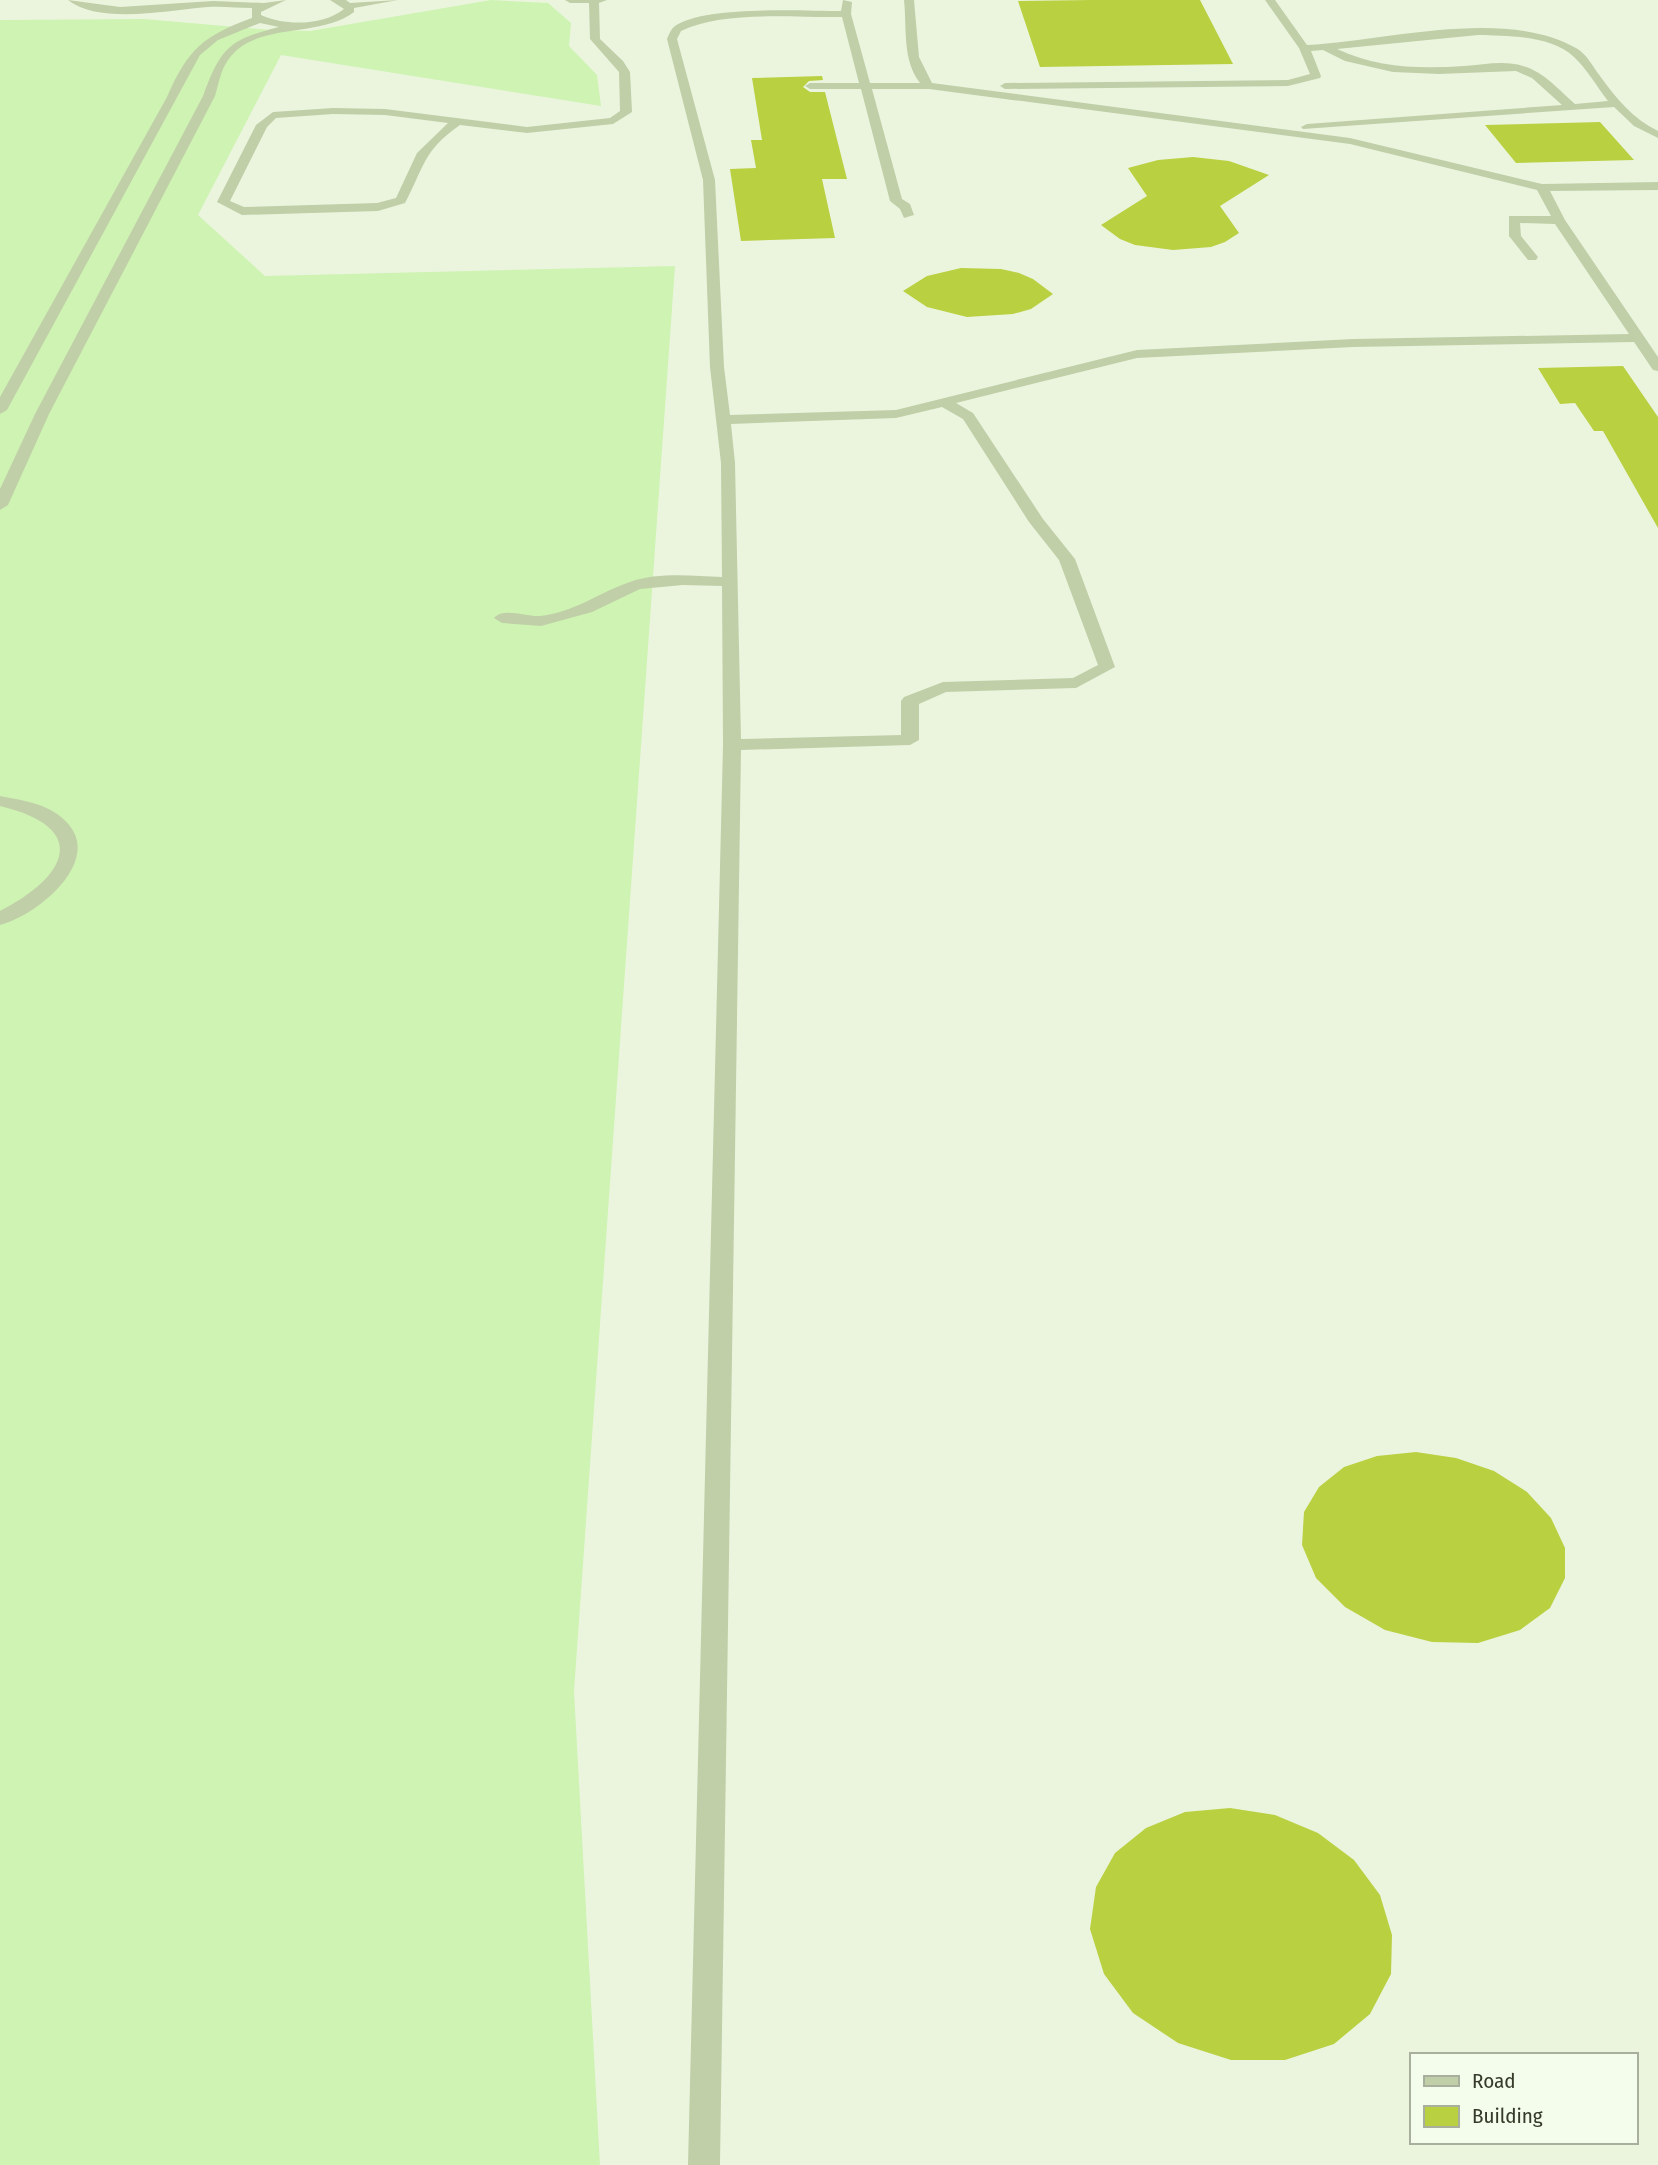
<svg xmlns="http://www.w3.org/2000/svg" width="1658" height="2165" viewBox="0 0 1658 2165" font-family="'Fira Sans Condensed',sans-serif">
<rect width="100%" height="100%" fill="#ebf5de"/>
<!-- sand -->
<polygon fill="#cef3b3" points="491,0 548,3 571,23 569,46 597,75 601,106 281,55 198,215 265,276 675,266 574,1691 600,2165 0,2165 0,20 144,19 270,30 310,31"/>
<!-- building -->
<g fill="#b9d041">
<polygon points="1090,0 1200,0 1233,64 1040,67 1018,1"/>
<polygon points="822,76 823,80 809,81 803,87 810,92 825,92 847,179 822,179 835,238 741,241 730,169 756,168 751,140 762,140 752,78"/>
<polygon points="1600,122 1634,160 1516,163 1485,125"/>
<polygon points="1193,157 1229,161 1269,175 1220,206 1239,233 1225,242 1211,247 1173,250 1135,245 1120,239 1101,225 1147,196 1128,168 1158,160"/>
<polygon points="961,268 1001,269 1019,273 1033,279 1053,294 1031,309 1013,314 967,317 927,307 903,291 927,276"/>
<polygon points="1623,366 1658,417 1658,528 1603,431 1594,431 1575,403 1560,404 1538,368"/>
<polygon points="1416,1452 1456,1458 1494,1471 1527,1492 1551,1518 1565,1548 1565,1578 1550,1608 1520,1630 1478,1643 1432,1642 1385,1630 1345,1607 1316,1578 1302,1545 1304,1512 1319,1487 1344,1467 1377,1456"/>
<polygon points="1230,1808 1275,1815 1318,1833 1354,1860 1380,1895 1392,1935 1391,1974 1370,2014 1334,2044 1285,2060 1231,2060 1178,2043 1133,2013 1104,1974 1090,1929 1096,1887 1115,1853 1146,1828 1185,1812"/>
</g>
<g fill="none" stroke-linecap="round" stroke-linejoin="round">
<!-- minor -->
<g fill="#c0cfa8" fill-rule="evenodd">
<path d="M68,0l52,7 93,-6 51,2 22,-3 -25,12v3c24,11 62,11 83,-6l-14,-9h16l4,3 48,-3 -44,8v4c-36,28 -104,7 -129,53 -5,9 -7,21 -10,31l-166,318 -41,91 -8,5v-21l35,-75 168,-318c18,-48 25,-56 76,-69l-19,-4 -42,17 -18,15 -193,355 -7,4v-17l167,-300c21,-48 36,-61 85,-79v-10c-15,0 -29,-2 -44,-1 -38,3 -109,18 -140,-7z"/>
<path d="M565,0h42l-8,3 1,36 23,22 7,11 2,40 -19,12 -86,9 -67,-8c-37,26 -35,40 -55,78l-27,8 -136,4 -25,-13 39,-77 17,-13 60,-4 52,1 142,18 83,-9 10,-7 -1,-39 -29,-33 -1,-36h-19zM333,114l52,1 63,8 -31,30 -21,45 -19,5 -133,4 -14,-6 37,-74 9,-9z"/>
<path d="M843,0l9,2 -1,12 19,69h50c-18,-23 -13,-55 -16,-83h10l5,57 13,26 418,55 192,46 116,-2v8l-108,1 15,29 93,137v14l-5,-1 -19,-28 -281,5 -216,11 -181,45 17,10 70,106 32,40 40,108 -39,21 -130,4 -27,12v36l-9,5 -169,5 -21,1415h-32l35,-1420 -1,-159 -39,-1 -43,4 -48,23 -51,14 -39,-3 -8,-5c10,-11 32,-1 46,-2 33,-3 60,-24 90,-34 28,-10 63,-6 92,-5l-1,-114 -11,-96 -7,-187 -36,-141c2,-5 4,-10 8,-13 30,-21 128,-15 166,-15zM842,17l17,66h-49l-5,3 5,3h51l29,112 10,8 4,9 10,-3 -4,-11 -8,-5 -30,-110h57l421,55 187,46 14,26h-42v20l19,24h8l2,-3 -17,-21 -1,-13 35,1 74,110 -276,5 -216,11 -241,60 -166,5 -6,-48 -9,-187 -38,-141 4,-8c43,-21 113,-13 161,-14zM942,407l21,12 66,103 30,38 39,105 -25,13 -130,4 -39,15 -3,4v34l-160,4 -6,-276 -4,-39 165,-6z"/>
<path d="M1265,0h10l32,45c80,-4 196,-38 269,3 11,6 17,19 24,28 16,22 33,43 58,55v7l-24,-12 -20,-19 -311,22 -2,-2 6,-3 255,-19 -30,-27 -16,-7 -77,3 -46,-2 -48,-11 -22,-11 -12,1 10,25 -1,2 -32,8 -283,3 -5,-3 5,-3 283,-3 22,-6 -11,-26zM1478,35c29,1 73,0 96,22 13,12 23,30 34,44l-33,3c-16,-14 -31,-32 -52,-38 -19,-6 -40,-1 -59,0 -44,3 -87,2 -127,-17z"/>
<path d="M0,796c20,4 45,7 61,21 49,39 -22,98 -61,108v-14c67,-34 92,-83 0,-105z"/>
</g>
</g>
<!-- legend -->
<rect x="1410" y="2053" width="228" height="91" fill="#f4fceb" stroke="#a8af9d" stroke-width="2"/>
<rect x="1424" y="2076" width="35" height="10" fill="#c0cfa8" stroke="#a8af9d" stroke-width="2"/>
<text x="1472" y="2088" font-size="21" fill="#373b29">Road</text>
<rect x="1424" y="2106" width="35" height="21" fill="#b9d041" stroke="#a8af9d" stroke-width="2"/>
<text x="1472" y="2123" font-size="21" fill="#373b29">Building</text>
</svg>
